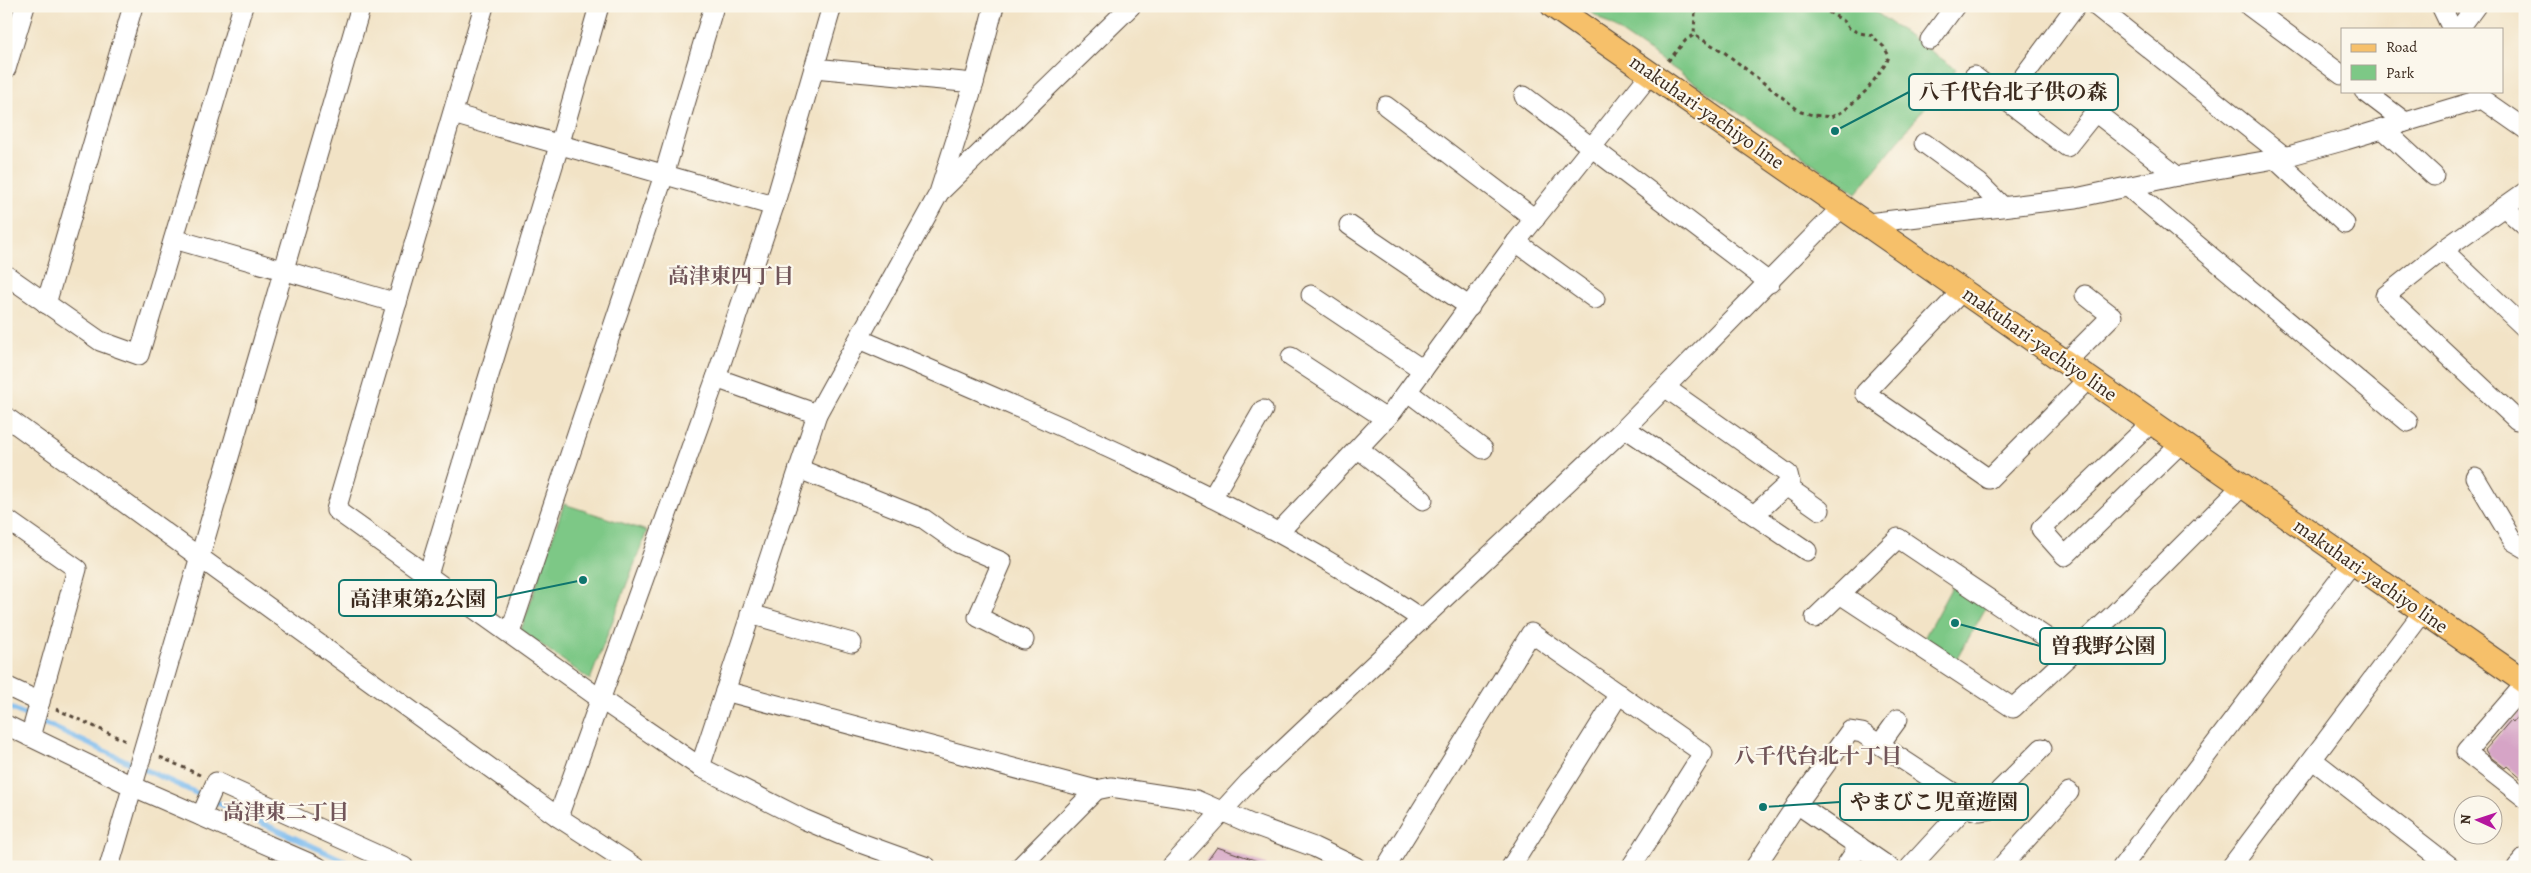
<svg xmlns="http://www.w3.org/2000/svg" width="2531" height="873" viewBox="0 0 2531 873" font-family="Alegreya,'Noto Serif JP',serif">
<rect width="100%" height="100%" fill="#fbf7ec"/>
<filter id="ink" filterUnits="userSpaceOnUse"><feTurbulence type="fractalNoise" baseFrequency=".02" numOctaves="2"/><feDisplacementMap in="SourceGraphic" scale="10" xChannelSelector="R" yChannelSelector="G"/><feConvolveMatrix kernelMatrix="1 2 1 2 8 2 1 2 1" color-interpolation-filters="sRGB"/></filter>
<filter id="wash" filterUnits="userSpaceOnUse"><feTurbulence type="fractalNoise" baseFrequency=".0096" numOctaves="4" result="noise"/><feDisplacementMap in="SourceGraphic" scale="20" xChannelSelector="R" yChannelSelector="G"/><feGaussianBlur stdDeviation="1.12" result="paint"/><feColorMatrix in="noise" values="0 0 0 0 0 0 0 0 0 0 0 0 0 0 0 0 0 1.4 0 .05"/><feComposite in="paint" operator="in"/></filter>
<g filter="url(#wash)">
<rect width="100%" height="100%" fill="#f2e3c6"/>
<!-- green -->
<g fill="#7dc886" stroke="#5c7952">
<polygon points="1582,6 1867,6 1956,69 1856,193"/>
<polygon points="564,504 647,531 590,680 521,630"/>
<polygon points="1953,585 1988,604 1955,662 1922,642"/>
</g>
<g fill="none" stroke-linecap="round" stroke-linejoin="round">
<!-- stream -->
<polyline stroke="#7cbbef" stroke-width="5.5" points="6,706 358,867"/>
</g>
<g id="blocks">
<!-- building -->
<g fill="#d6a4c6">
<polygon points="2525,706 2525,782 2507,766 2505,768 2489,756 2485,750 2511,720 2513,722"/>
<polygon points="1217,847 1266,864 1266,867 1203,867"/>
</g>
</g>
</g>
<g filter="url(#ink)">
<use href="#blocks" fill-opacity="0" stroke="#564637" stroke-width="1"/>
<g fill="none" stroke-linecap="round" stroke-linejoin="round">
<!-- minor casing -->
<g stroke="#564637" stroke-width="21">
<g id="minor">
<polyline points="484,6 336,510 599,698 700,767 803,819 855,841 927,867"/>
<polyline points="2096,6 2285,157"/>
<polyline points="2249,6 2342,75"/>
<polyline points="2441,6 2452,29"/>
<polyline points="2459,29 2476,6"/>
<polyline points="1930,40 1955,6"/>
<polyline points="814,68 974,83"/>
<polyline points="6,69 25,6"/>
<polyline points="1974,76 2067,147 2095,112 2177,176"/>
<polyline points="2364,91 2405,122"/>
<polyline points="2478,91 2482,99 2525,129"/>
<polyline points="1524,96 1770,283"/>
<polyline points="2006,100 2076,6"/>
<polyline points="1386,106 1535,219"/>
<polyline points="453,114 774,206"/>
<polyline points="2383,129 2434,176"/>
<polyline points="1924,143 1979,183 2002,206"/>
<polyline points="2275,159 2345,224"/>
<polyline points="2128,187 2408,422"/>
<polyline points="942,190 1131,6"/>
<polyline points="2525,192 2443,250 2385,296 2517,420 2525,414"/>
<polyline points="2504,207 2525,226"/>
<polyline points="1868,223 2076,198 2177,176 2281,158 2346,140 2482,99"/>
<polyline points="1349,225 1470,307"/>
<polyline points="174,239 397,303"/>
<polyline points="1516,242 1595,299"/>
<polyline points="2443,250 2525,328"/>
<polyline points="6,275 100,341 139,355 243,6"/>
<polyline points="1963,290 1865,393 1989,479 2089,378"/>
<polyline points="1311,295 1423,370"/>
<polyline points="46,304 133,6"/>
<path d="M859,339c162,70 327,137 479,228 28,17 57,33 83,52"/>
<polyline points="1291,357 1386,419"/>
<polyline points="2066,362 2112,316 2085,295"/>
<polyline points="716,378 817,414"/>
<polyline points="1666,388 1788,474 1790,482 1754,515"/>
<polyline points="1408,392 1483,449"/>
<polyline points="6,417 558,817 635,867"/>
<polyline points="2152,422 2041,529 2065,556 2181,443"/>
<polyline points="1625,428 1807,551"/>
<polyline points="1359,449 1423,500"/>
<polyline points="799,469 924,519 958,543 1002,562 978,617 1024,640"/>
<polyline points="2475,477 2513,541 2525,548"/>
<polyline points="1786,486 1820,510"/>
<polyline points="1212,498 1263,410"/>
<polyline points="6,519 77,569 30,737"/>
<polyline points="1279,532 1393,411 1516,242 1651,73"/>
<polyline points="428,575 559,146 599,6"/>
<polyline points="1840,594 2013,708 2114,614 2242,486"/>
<polyline points="750,614 852,643"/>
<polyline points="1815,618 1898,538 2071,654"/>
<polyline points="510,633 664,175 714,6"/>
<polyline points="2525,684 2466,752 2525,798"/>
<polyline points="6,686 40,702"/>
<polyline points="725,691 1096,790 1111,787 1196,800 1251,824 1314,847 1356,867"/>
<polyline points="6,725 132,786 318,867"/>
<polyline points="1880,744 1898,719"/>
<polyline points="2313,760 2451,867"/>
<polyline points="700,767 817,414 939,193 974,83 994,6"/>
<polyline points="1797,804 1889,867"/>
<polyline points="1965,808 1979,811 1993,809 2000,790 2042,748"/>
<polyline points="201,816 216,782 404,867"/>
<polyline points="558,817 716,378 774,206 832,6"/>
<polyline points="109,867 361,6"/>
<polyline points="1020,867 1096,790"/>
<polyline points="1171,867 1248,783 1625,428 1843,206"/>
<polyline points="1386,867 1531,633 1703,753 1631,867"/>
<polyline points="1511,867 1619,694"/>
<polyline points="1755,867 1797,804 1850,731 1862,733 1969,803 1910,867"/>
<polyline points="1845,867 1859,846"/>
<polyline points="2001,867 2069,792"/>
<polyline points="2122,867 2352,563"/>
<polyline points="2231,867 2423,612"/>
<polyline points="2517,867 2525,858"/>
</g>
</g>
<!-- major casing -->
<g stroke="#564637" stroke-width="26">
<polyline id="major" points="1553,6 2525,682"/>
</g>
<!-- path -->
<g stroke="#564637" stroke-width="3" stroke-dasharray="4 4" stroke-linecap="butt">
<polyline points="1690,6 1695,13 1694,35"/>
<polyline points="1668,61 1686,40 1694,35 1724,52 1801,112 1813,115 1831,117 1844,111 1867,90 1887,62 1889,56 1884,47 1871,35 1859,33 1849,28 1844,21 1818,6"/>
<polyline points="56,709 128,742"/>
<polyline points="160,757 200,775"/>
</g>
<!-- minor -->
<use href="#minor" stroke="#fff" stroke-width="19"/>
<!-- major -->
<use href="#major" stroke="#f6c06b" stroke-width="24"/>
</g>
</g>
<g text-anchor="middle" dominant-baseline="central" stroke-width="4.5" stroke-linejoin="round" paint-order="stroke">
<!-- street labels -->
<g font-size="20" fill="#3b2a1e" stroke="#fbf7ec">
<text transform="translate(1707 112) rotate(35)">makuhari-yachiyo line</text>
<text transform="translate(2040 344) rotate(35)">makuhari-yachiyo line</text>
<text transform="translate(2371 576) rotate(35)">makuhari-yachiyo line</text>
</g>
<!-- neighbourhood labels -->
<g font-size="21" font-weight="bold" fill="#715559" stroke="#fbf7ec">
<text x="731" y="276">高津東四丁目</text>
<text x="1818" y="756">八千代台北十丁目</text>
<text x="286" y="812">高津東二丁目</text>
</g>
</g>
<!-- callouts -->
<path fill="none" stroke="#0f766e" stroke-width="2" d="M1835 131L1909 92M583 580L496 598M1955 623L2040 646M1763 807L1840 802"/>
<g fill="#0f766e" stroke="#fbf7ec" stroke-width="2">
<circle cx="1835" cy="131" r="5"/>
<circle cx="583" cy="580" r="5"/>
<circle cx="1955" cy="623" r="5"/>
<circle cx="1763" cy="807" r="5"/>
</g>
<g fill="#fbf7ec" stroke="#0f766e" stroke-width="2">
<rect x="1909" y="74" width="209" height="36" rx="5"/>
<rect x="339" y="580" width="157" height="36" rx="5"/>
<rect x="2040" y="628" width="125" height="36" rx="5"/>
<rect x="1840" y="784" width="188" height="36" rx="5"/>
</g>
<g font-size="21" text-anchor="middle" font-weight="bold" fill="#3b2a1e">
<text x="2013" y="99">八千代台北子供の森</text>
<text x="418" y="606">高津東第2公園</text>
<text x="2103" y="653">曽我野公園</text>
<text x="1934" y="809">やまびこ児童遊園</text>
</g>
<!-- margin -->
<rect width="2531" height="873" fill="none" stroke="#fbf7ec" stroke-width="25"/>
<!-- legend -->
<rect x="2341" y="28" width="162" height="65" fill="#fbf7ec" stroke="#aea59a"/>
<rect x="2351" y="44" width="25" height="8" fill="#f6c06b" stroke="#aea59a"/>
<text x="2386" y="52" font-size="15" fill="#3b2a1e">Road</text>
<rect x="2351" y="65" width="25" height="15" fill="#7dc886" stroke="#aea59a"/>
<text x="2386" y="78" font-size="15" fill="#3b2a1e">Park</text>
<!-- north arrow -->
<g transform="translate(2478 820) rotate(273)"><circle r="24" fill="#fbf7ec" stroke="#aea59a"/>
<path d="M0-4L9 19L0 12L-9 19Z" fill="#b5179e"/>
<text y="-8" font-size="14" font-weight="bold" text-anchor="middle" fill="#3b2a1e">N</text>
</g>
</svg>
